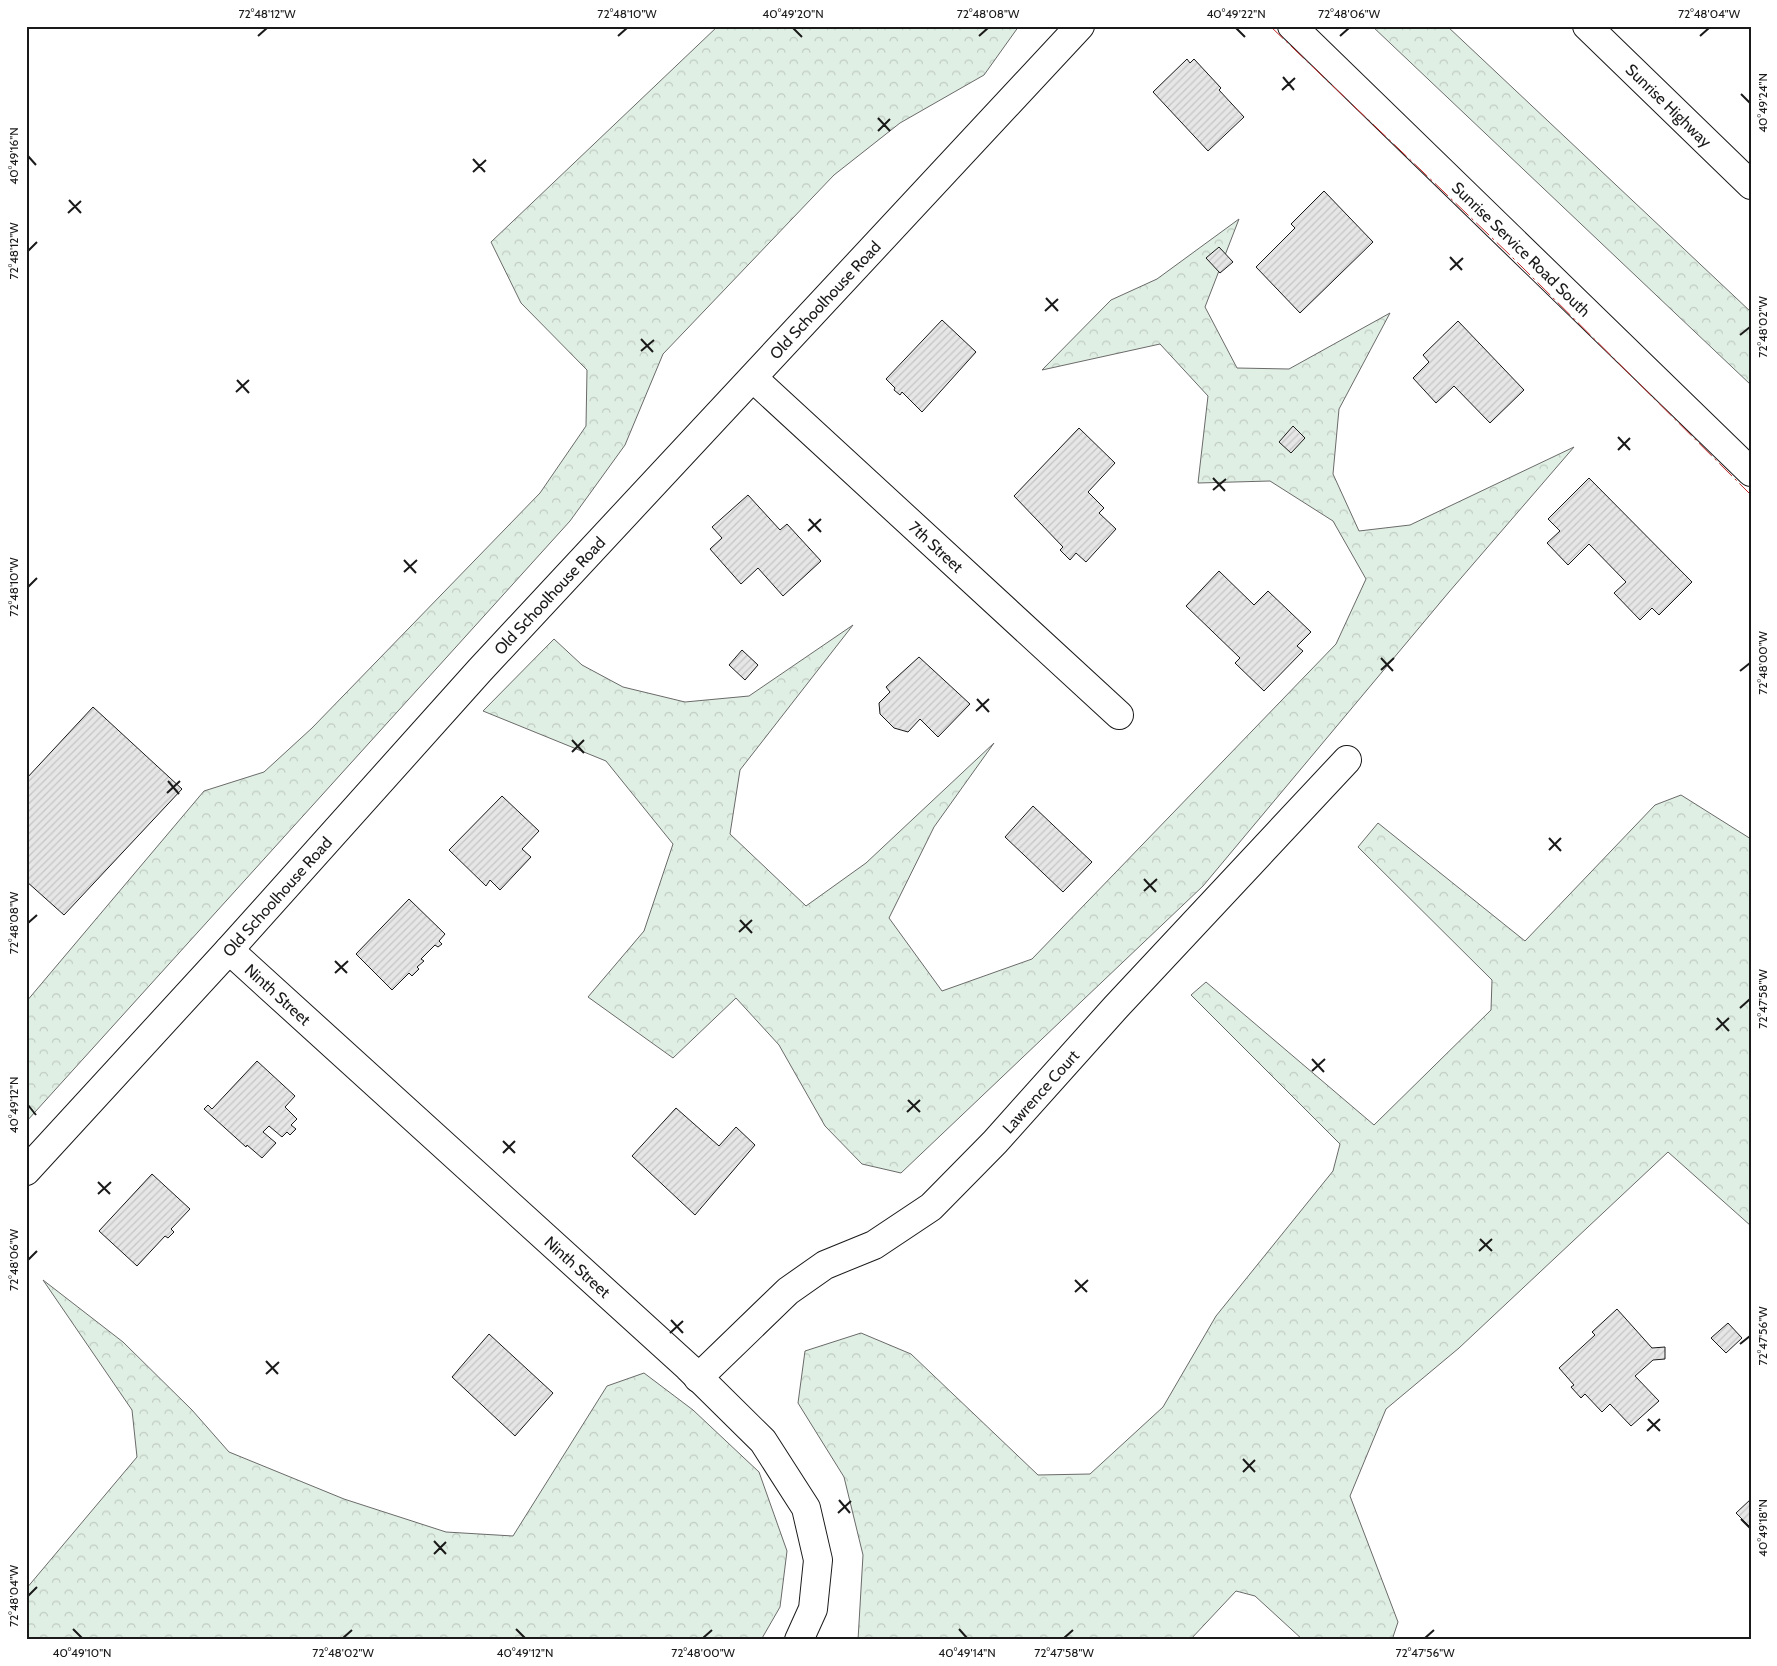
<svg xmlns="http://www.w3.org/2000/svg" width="1777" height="1666" viewBox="0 0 1777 1666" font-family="Cabin,sans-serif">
<defs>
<pattern id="forest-crowns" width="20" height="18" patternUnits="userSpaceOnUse" patternTransform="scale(1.25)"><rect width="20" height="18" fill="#e0efe3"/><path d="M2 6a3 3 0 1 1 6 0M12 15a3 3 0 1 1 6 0" fill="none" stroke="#c0ccc2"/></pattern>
<pattern id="building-hatch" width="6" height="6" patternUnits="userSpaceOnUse" patternTransform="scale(1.25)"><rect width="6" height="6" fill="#e6e6e6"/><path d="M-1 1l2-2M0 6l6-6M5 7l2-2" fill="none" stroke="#c5c5c5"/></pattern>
</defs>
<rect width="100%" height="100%" fill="#fff"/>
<!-- forest -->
<g fill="url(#forest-crowns)" stroke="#6a6a6a">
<polygon points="718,26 1019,26 984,75 900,123 834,175 663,354 625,445 570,521 26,1122 26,1002 204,791 264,772 312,728 540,493 586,426 587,370 521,303 491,242"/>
<polygon points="1372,26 1447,26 1751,312 1751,385"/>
<polygon points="1239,219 1205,307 1237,368 1289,369 1390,313 1339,409 1333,474 1359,531 1410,525 1574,447 1449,592 1203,886 901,1173 862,1164 825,1126 779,1045 736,998 673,1058 588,997 644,931 673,844 606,761 483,711 554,639 582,665 623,687 685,702 749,696 853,625 740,770 730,834 806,906 866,863 994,743 934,827 889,918 942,991 1032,959 1336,644 1366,579 1333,521 1270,481 1198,483 1208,396 1160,344 1042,370 1111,300 1157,279"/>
<polygon points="1681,795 1751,839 1751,1226 1668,1152 1459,1348 1386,1409 1350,1496 1398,1622 1392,1640 1303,1640 1255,1596 1236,1591 1190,1640 858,1640 863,1555 844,1477 798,1403 805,1351 861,1333 911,1354 1038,1475 1090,1474 1163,1407 1216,1316 1333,1171 1340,1144 1191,995 1206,982 1374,1125 1491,1010 1492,980 1358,847 1378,823 1525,941 1655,805"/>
<polygon points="43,1280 123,1342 192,1410 229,1452 344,1499 446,1532 513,1536 607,1386 644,1373 693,1410 759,1472 787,1551 780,1607 761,1640 26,1640 26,1589 137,1457 132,1410"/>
</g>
<!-- building -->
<g fill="url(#building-hatch)" stroke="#1a1a1a">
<polygon points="1187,59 1190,63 1194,59 1221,88 1219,90 1244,117 1208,151 1153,92"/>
<polygon points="1324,191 1373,242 1300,313 1256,267 1295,228 1291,224"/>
<polygon points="1219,247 1233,262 1220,273 1206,258"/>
<polygon points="942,320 976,352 922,412 902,392 900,395 894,390 895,388 886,379"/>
<polygon points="1458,321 1524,390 1490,423 1454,386 1436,403 1413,378 1429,362 1423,355"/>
<polygon points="1293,426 1305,438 1291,453 1279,442"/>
<polygon points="1079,428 1115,463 1088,492 1104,508 1099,513 1116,529 1086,562 1076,553 1070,560 1060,550 1063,547 1014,496"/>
<polygon points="1589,478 1692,582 1659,615 1652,608 1640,620 1614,593 1626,582 1589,544 1568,565 1547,543 1560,531 1548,519"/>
<polygon points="748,495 780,530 787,524 821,561 783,596 758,568 741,584 710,549 722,538 712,527"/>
<polygon points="1219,571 1254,605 1268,591 1311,632 1297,646 1303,651 1264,691 1235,663 1240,658 1186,606"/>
<polygon points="742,650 758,665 745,680 729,665"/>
<polygon points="919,657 970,704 938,737 920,719 908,732 894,728 880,714 879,703 890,692 886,687"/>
<polygon points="93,707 182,789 64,915 26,881 26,779"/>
<polygon points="502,796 539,831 522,849 531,857 500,890 490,880 486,886 449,850"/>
<polygon points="1033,806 1092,862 1063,892 1005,837"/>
<polygon points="409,899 445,934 439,941 442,944 438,947 435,945 421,959 424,961 417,967 419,969 412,976 409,973 392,990 356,954"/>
<polygon points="257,1061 295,1096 285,1107 297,1119 291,1125 296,1129 290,1135 287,1132 282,1137 269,1126 263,1132 276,1143 262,1158 247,1145 246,1147 204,1109 208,1105 212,1109"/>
<polygon points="676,1108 719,1146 736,1127 755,1145 695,1215 632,1156"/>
<polygon points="152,1174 190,1209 171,1229 174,1232 168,1238 165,1236 137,1266 99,1231"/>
<polygon points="1617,1309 1652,1348 1665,1347 1665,1359 1653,1360 1635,1376 1659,1401 1631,1426 1610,1404 1602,1412 1585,1394 1581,1398 1571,1387 1574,1385 1559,1368 1595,1335 1592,1332"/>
<polygon points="1728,1323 1742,1338 1726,1353 1711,1338"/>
<polygon points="489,1334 553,1393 515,1436 452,1377"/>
<polygon points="1751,1499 1751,1528 1736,1513"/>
</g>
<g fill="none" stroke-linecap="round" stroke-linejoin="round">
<!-- street casing -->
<g stroke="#1a1a1a" stroke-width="30">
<g id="street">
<path id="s1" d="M753,378l366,337"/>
<path id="s2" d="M229,950l459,417 75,74 43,67 12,52 -5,49 -14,31"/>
<path id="s3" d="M26,1171l203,-221 251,-280 600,-644"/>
<path id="s4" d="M698,1378l90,-87 37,-26 49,-20 57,-38 64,-65 121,-135 231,-247"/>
</g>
</g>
<!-- secondary casing -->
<g stroke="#1a1a1a" stroke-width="30">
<g id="secondary">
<path id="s5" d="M1292,26l459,446"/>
</g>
</g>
<!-- highway casing -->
<g stroke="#1a1a1a" stroke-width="30">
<g id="highway">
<path id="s6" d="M1587,26l164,159"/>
</g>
</g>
<!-- street -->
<use href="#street" stroke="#fff" stroke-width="28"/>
<!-- secondary -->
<use href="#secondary" stroke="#fff" stroke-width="28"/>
<!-- highway -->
<use href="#highway" stroke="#fff" stroke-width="28"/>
<!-- power -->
<polyline stroke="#c62828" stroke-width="1" stroke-dasharray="18 4 2.5 4" stroke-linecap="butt" points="1270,26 1511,256 1751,495"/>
</g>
<!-- ticks -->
<path fill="none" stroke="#1a1a1a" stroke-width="2" d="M793,28l9,9M1236,28l9,9M258,36l9,-8M618,36l9,-8M979,36l9,-8M1340,36l9,-8M1700,36l9,-8M1283,77l11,13M1282,90l13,-12M1741,94l9,9M878,118l12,13M878,131l12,-12M28,156l8,9M473,159l12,13M473,172l13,-12M69,200l12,13M68,213l13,-12M28,251l9,-9M1450,257l12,13M1450,270l13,-12M1046,298l12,13M1045,311l13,-12M1740,335l10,-8M641,339l12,13M641,351l13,-11M237,380l12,13M236,392l13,-12M1618,437l12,13M1618,450l12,-12M1213,478l12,13M1213,490l13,-11M809,519l12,13M808,531l13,-12M404,560l12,13M404,572l13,-12M28,587l9,-9M1381,658l12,13M1381,670l13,-12M1740,671l10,-8M977,699l12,13M976,711l13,-12M572,740l12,13M572,752l12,-12M168,781l11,13M167,793l13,-12M1549,838l12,13M1549,850l12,-12M1144,879l12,13M1144,891l13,-12M740,920l12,13M28,923l9,-8M739,932l13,-12M335,961l12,12M335,973l13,-12M1740,1008l10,-9M1717,1018l12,13M1716,1030l13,-12M1312,1059l12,13M1312,1071l13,-12M908,1100l12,12M28,1105l8,10M907,1112l13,-12M503,1141l12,12M503,1153l12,-12M98,1182l12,12M98,1194l13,-12M1480,1239l12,12M1479,1251l13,-12M28,1260l9,-9M1075,1280l12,12M1075,1292l13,-12M671,1320l12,13M670,1333l13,-12M1740,1344l10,-8M266,1361l12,13M266,1374l13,-12M1648,1419l12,12M1647,1431l13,-12M1243,1459l12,13M1243,1472l12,-12M839,1500l11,13M838,1513l13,-12M1741,1519l9,9M434,1541l12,13M434,1554l12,-12M28,1596l9,-9M73,1629l9,9M516,1629l9,9M959,1629l8,9M343,1638l9,-8M703,1638l9,-8M1064,1638l9,-8M1425,1638l9,-8"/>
<g text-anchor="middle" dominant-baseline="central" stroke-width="4" stroke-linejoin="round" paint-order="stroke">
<!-- street labels -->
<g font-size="16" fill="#1a1a1a" stroke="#fff">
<text stroke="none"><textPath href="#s6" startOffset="114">Sunrise Highway</textPath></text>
<text stroke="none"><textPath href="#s5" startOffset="320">Sunrise Service Road South</textPath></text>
<text stroke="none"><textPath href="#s3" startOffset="1182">Old Schoolhouse Road</textPath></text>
<text stroke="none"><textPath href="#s1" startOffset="249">7th Street</textPath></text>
<text stroke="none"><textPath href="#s3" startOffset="778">Old Schoolhouse Road</textPath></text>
<text stroke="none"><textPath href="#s3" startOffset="372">Old Schoolhouse Road</textPath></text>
<text stroke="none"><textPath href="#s2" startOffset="66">Ninth Street</textPath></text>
<text stroke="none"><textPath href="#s4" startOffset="451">Lawrence Court</textPath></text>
<text stroke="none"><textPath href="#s2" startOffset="471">Ninth Street</textPath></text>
</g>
</g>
<!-- border -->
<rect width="1777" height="1666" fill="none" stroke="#ffffff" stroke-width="55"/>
<rect x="28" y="28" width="1722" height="1610" fill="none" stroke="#1a1a1a" stroke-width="2"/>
<g font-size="12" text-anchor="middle" fill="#1a1a1a">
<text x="267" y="18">72°48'12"W</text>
<text x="627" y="18">72°48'10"W</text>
<text x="793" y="18">40°49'20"N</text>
<text x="988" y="18">72°48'08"W</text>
<text x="1236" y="18">40°49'22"N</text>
<text x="1349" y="18">72°48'06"W</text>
<text x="1709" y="18">72°48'04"W</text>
<text transform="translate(1763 103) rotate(-90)" y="4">40°49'24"N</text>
<text transform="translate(14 156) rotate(-90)" y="4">40°49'16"N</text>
<text transform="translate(14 251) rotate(-90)" y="4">72°48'12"W</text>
<text transform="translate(1763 327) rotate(-90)" y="4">72°48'02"W</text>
<text transform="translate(14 587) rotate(-90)" y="4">72°48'10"W</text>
<text transform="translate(1763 663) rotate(-90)" y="4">72°48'00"W</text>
<text transform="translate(14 923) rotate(-90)" y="4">72°48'08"W</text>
<text transform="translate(1763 999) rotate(-90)" y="4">72°47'58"W</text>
<text transform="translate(14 1105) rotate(-90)" y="4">40°49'12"N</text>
<text transform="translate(14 1260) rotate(-90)" y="4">72°48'06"W</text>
<text transform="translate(1763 1336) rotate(-90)" y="4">72°47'56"W</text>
<text transform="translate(1763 1528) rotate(-90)" y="4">40°49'18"N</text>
<text transform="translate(14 1596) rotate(-90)" y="4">72°48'04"W</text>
<text x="82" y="1657">40°49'10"N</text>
<text x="343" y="1657">72°48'02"W</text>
<text x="525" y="1657">40°49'12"N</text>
<text x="703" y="1657">72°48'00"W</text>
<text x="967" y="1657">40°49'14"N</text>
<text x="1064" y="1657">72°47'58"W</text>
<text x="1425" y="1657">72°47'56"W</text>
</g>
</svg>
